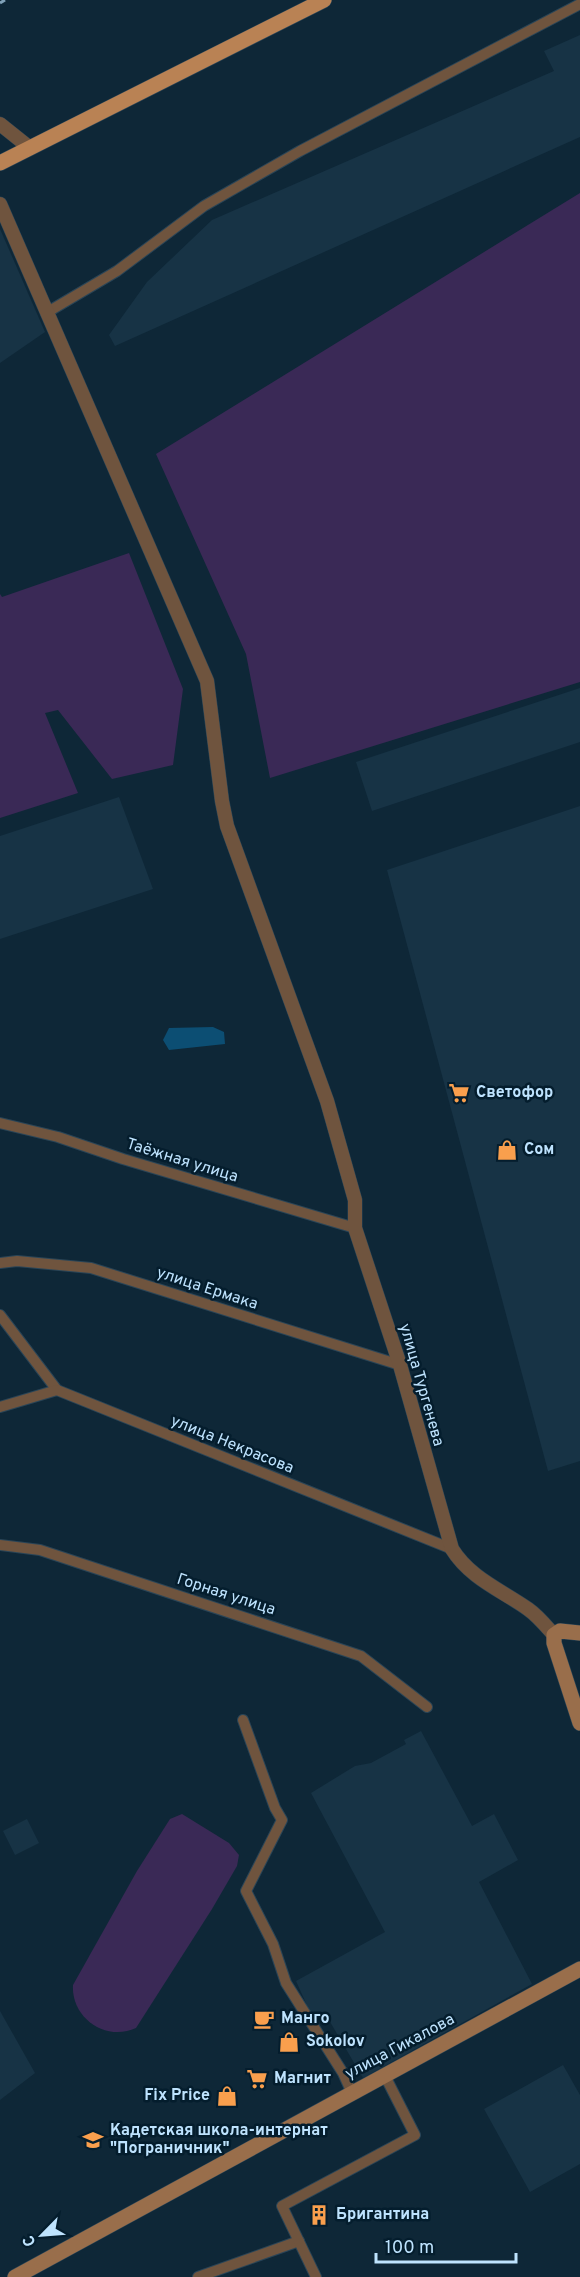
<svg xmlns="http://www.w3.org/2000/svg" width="580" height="2277" viewBox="0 0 580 2277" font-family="Overpass,sans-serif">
<rect width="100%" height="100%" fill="#0e2737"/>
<!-- built -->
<g fill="#173345">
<polygon points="580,35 580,137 115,346 109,335 147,282 212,220 554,71 544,51"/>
<polygon points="0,229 45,332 0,363"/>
<polygon points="580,688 580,742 372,811 356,762"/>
<polygon points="119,797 153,889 0,939 0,836"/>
<polygon points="580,806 580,1461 548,1471 387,870"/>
<polygon points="421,1731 472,1826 494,1814 518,1860 479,1882 532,1984 363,2078 326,2015 314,2021 296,1981 385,1932 311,1793 355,1766 371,1763 406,1744 404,1740"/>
<polygon points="27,1819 39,1843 15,1855 3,1831"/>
<polygon points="0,2011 35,2073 0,2100"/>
<polygon points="563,2065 580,2095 580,2164 530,2192 484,2109"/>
</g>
<!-- green -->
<g fill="#3a2956">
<polygon points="580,193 580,682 270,778 246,654 156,454"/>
<polygon points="129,553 183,689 173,765 112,779 58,710 45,713 78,793 0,818 0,594 2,597"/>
<path d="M182,1814l47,29 10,12 -2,11 -25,43 -76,119c-30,14 -65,-10 -63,-43l64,-114 33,-52z"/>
</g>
<!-- water -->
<polygon fill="#0c4e73" points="213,1027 224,1032 225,1044 169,1050 163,1040 169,1028"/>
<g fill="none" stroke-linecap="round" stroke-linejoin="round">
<!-- minor casing -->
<g stroke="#2a4557" stroke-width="12">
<g id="minor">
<polyline points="46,313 117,271 204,206 300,151 580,4"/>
<polyline points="0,1123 58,1137 123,1159 355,1228"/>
<polyline points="0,1263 17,1261 91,1268 400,1365"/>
<polyline points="0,1315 57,1390"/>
<polyline points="0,1407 57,1390 452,1549"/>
<polyline points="0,1545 40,1550 361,1656 427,1707"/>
<polyline points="243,1720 275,1808 282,1820 246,1891 273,1944 286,1983 343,2073 352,2093"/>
<polyline points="198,2277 299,2241"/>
<polyline points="316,2277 282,2206 415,2135 385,2076"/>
</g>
</g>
<!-- tertiary casing -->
<g stroke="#2a4557" stroke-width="15">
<g id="tertiary">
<polyline points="0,124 30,148"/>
<path d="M0,204l207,477 15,120 5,25 100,275 28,99v28l45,137 52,184c18,29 49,41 76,60 10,7 18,17 26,26"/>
</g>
</g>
<!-- secondary casing -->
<g stroke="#2a4557" stroke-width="16">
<g id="secondary">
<polyline points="580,1633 560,1631 554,1635 554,1643 580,1723"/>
<polyline points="15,2277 580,1969"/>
</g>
</g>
<!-- primary casing -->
<g stroke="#2a4557" stroke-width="16">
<polyline id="primary" points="0,163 324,0"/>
</g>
<!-- minor -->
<use href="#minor" stroke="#6f543e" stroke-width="10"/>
<!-- tertiary -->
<use href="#tertiary" stroke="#6f543e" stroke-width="14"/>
<!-- secondary -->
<use href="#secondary" stroke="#996e4b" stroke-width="15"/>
<!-- primary -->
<use href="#primary" stroke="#b98254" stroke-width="15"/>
<!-- rail -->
<polyline stroke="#80a1b8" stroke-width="3" stroke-dasharray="8 8" stroke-linecap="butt" points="0,3 5,0"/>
</g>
<!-- icons -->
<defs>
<g id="supermarket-bare" transform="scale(1.62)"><path d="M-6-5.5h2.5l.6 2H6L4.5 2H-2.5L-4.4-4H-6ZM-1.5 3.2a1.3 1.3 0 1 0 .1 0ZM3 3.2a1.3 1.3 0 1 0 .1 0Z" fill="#f99f4d" stroke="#041d2d" stroke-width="2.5" paint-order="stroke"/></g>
<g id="shop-bare" transform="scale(1.62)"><path d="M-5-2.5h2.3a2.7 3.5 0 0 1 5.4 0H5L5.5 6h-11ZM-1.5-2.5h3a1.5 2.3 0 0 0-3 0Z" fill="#f99f4d" stroke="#041d2d" stroke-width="2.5" paint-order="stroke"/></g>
<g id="cafe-bare" transform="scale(1.62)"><path d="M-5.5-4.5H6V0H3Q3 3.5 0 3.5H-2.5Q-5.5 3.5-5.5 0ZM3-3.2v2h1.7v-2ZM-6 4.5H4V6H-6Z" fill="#f99f4d" stroke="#041d2d" stroke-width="2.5" paint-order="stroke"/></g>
<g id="school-bare" transform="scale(1.62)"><path d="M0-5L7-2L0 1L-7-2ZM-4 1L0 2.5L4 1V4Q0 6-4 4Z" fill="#f99f4d" stroke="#041d2d" stroke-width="2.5" paint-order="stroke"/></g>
<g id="building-bare" transform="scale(1.62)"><path d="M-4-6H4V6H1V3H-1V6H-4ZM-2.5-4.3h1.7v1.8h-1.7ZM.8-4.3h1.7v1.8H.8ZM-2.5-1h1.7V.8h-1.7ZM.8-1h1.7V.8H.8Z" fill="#f99f4d" stroke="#041d2d" stroke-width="2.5" paint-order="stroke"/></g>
</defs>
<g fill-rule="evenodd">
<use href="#supermarket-bare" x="459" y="1093"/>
<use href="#shop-bare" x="507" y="1150"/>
<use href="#cafe-bare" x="264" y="2019"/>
<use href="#shop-bare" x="289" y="2042"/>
<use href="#supermarket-bare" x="257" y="2079"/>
<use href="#shop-bare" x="227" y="2096"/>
<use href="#school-bare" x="93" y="2140"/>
<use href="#building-bare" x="319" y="2215"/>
</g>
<g text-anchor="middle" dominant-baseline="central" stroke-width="5" stroke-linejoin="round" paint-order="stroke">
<!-- poi labels -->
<g font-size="16" font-weight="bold" fill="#bee3fe" stroke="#041d2d" text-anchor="start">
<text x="476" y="1093">Светофор</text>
<text x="524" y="1150">Сом</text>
<text x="281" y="2019">Манго</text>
<text x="306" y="2042">Sokolov</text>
<text x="274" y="2079">Магнит</text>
<text x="210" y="2096" text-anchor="end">Fix Price</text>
<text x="110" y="2131">Кадетская школа-интернат<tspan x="110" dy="18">"Пограничник"</tspan></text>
<text x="336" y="2215">Бригантина</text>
</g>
<!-- street labels -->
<g font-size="16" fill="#bee3fe" stroke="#041d2d">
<text transform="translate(182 1161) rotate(17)">Таёжная улица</text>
<text transform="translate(207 1289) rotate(18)">улица Ермака</text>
<text transform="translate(421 1385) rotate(74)">улица Тургенева</text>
<text transform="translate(232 1445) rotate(22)">улица Некрасова</text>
<text transform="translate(226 1595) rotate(18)">Горная улица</text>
<text transform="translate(400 2047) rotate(-28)">улица Гикалова</text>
</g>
</g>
<!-- north arrow -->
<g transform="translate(42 2235) rotate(245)" stroke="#041d2d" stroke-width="4.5" paint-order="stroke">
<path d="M0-4.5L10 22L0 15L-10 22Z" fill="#bee3fe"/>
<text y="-9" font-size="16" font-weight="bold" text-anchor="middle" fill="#bee3fe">С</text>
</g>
<!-- scale -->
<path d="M376 2253v9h140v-9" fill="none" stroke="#bee3fe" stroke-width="3"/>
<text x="385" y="2253" font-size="18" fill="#bee3fe" stroke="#041d2d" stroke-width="4.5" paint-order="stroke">100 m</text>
</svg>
